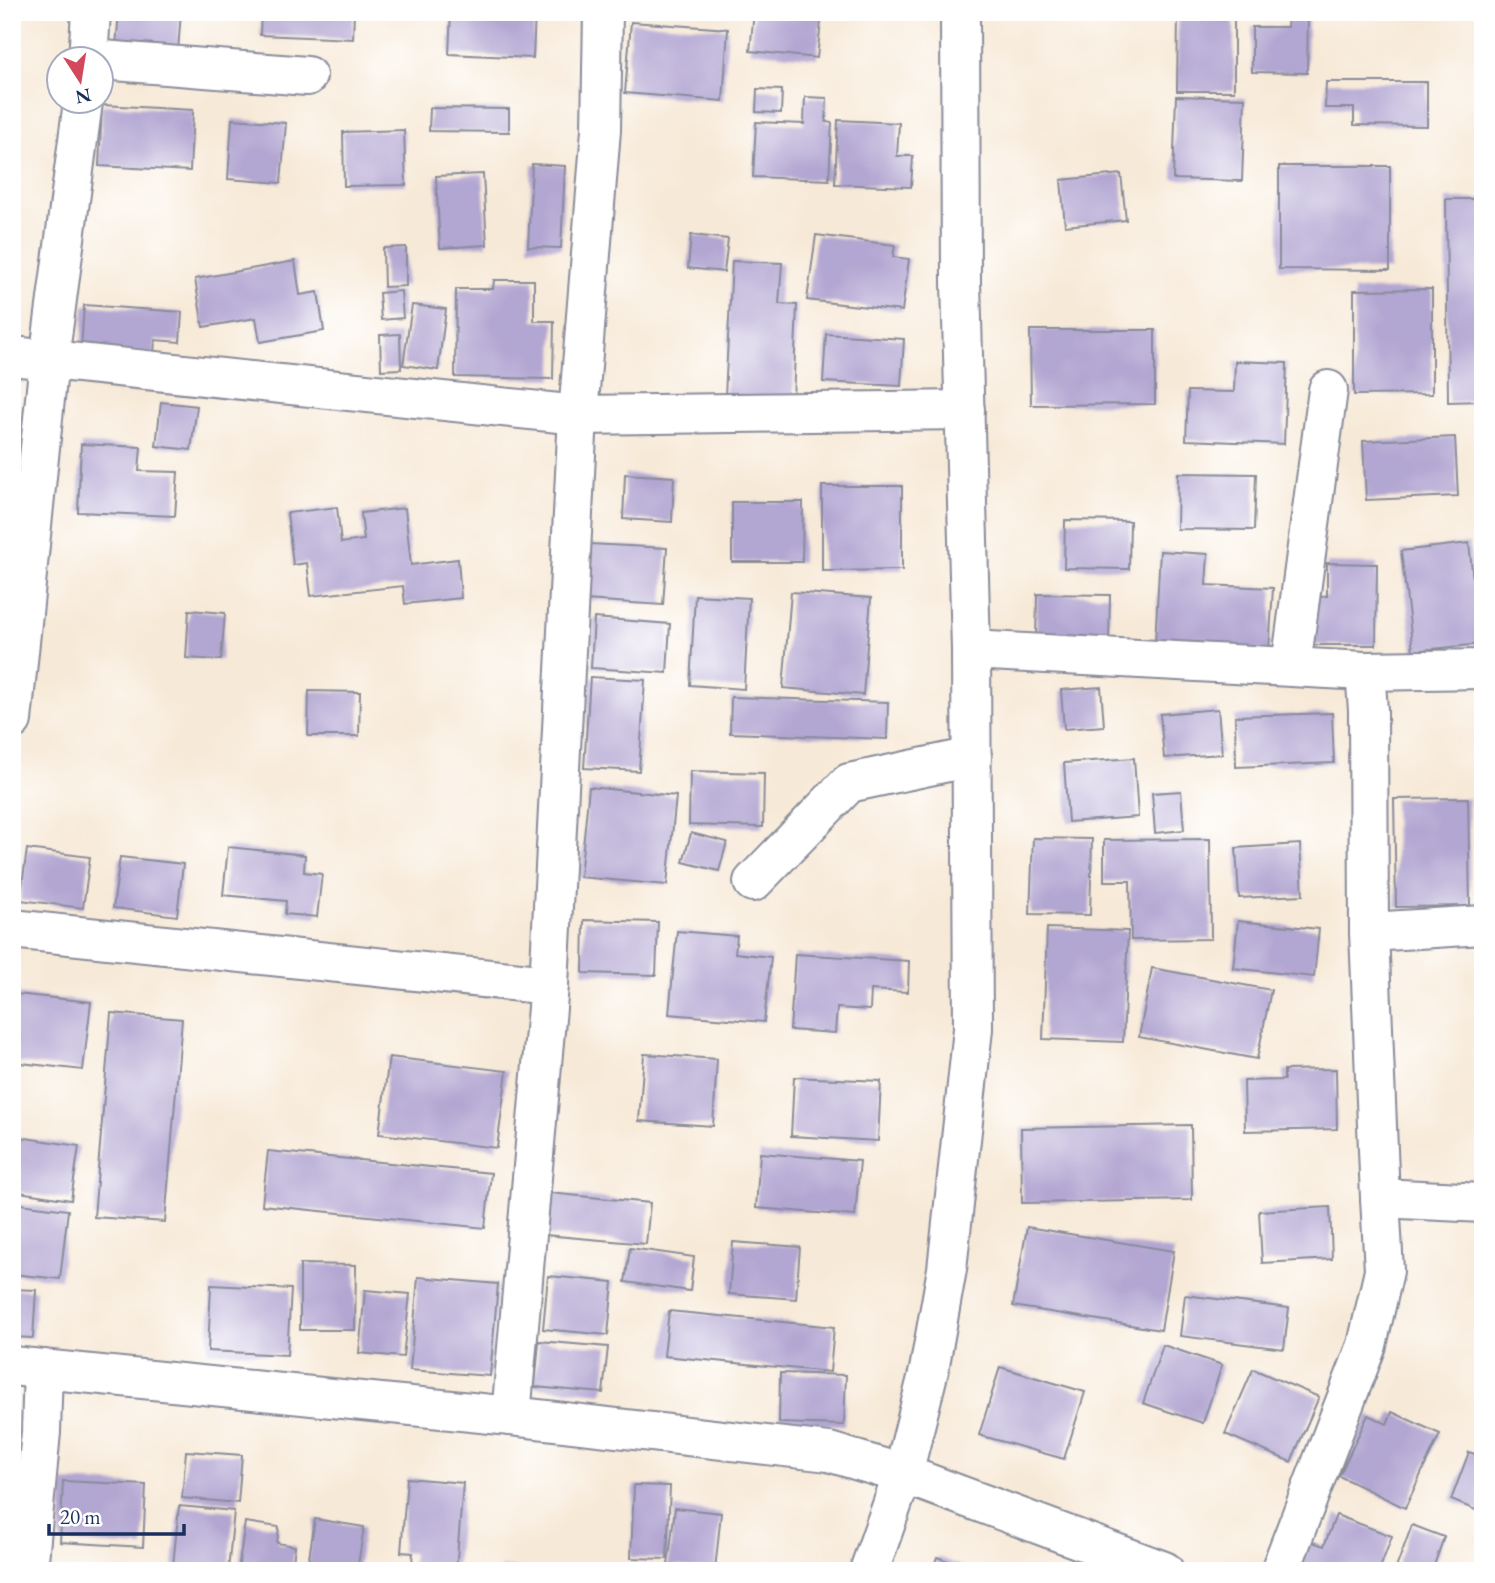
<svg xmlns="http://www.w3.org/2000/svg" width="1495" height="1583" viewBox="0 0 1495 1583" font-family="'EB Garamond',serif">
<rect width="100%" height="100%" fill="#fff"/>
<filter id="ink" filterUnits="userSpaceOnUse"><feTurbulence type="fractalNoise" baseFrequency=".0143" numOctaves="2"/><feDisplacementMap in="SourceGraphic" scale="14" xChannelSelector="R" yChannelSelector="G"/><feConvolveMatrix kernelMatrix="1 2 1 2 8 2 1 2 1" color-interpolation-filters="sRGB"/></filter>
<filter id="wash" filterUnits="userSpaceOnUse"><feTurbulence type="fractalNoise" baseFrequency=".00686" numOctaves="4" result="noise"/><feDisplacementMap in="SourceGraphic" scale="28" xChannelSelector="R" yChannelSelector="G"/><feGaussianBlur stdDeviation="1.57" result="paint"/><feColorMatrix in="noise" values="0 0 0 0 0 0 0 0 0 0 0 0 0 0 0 0 0 1.4 0 .05"/><feComposite in="paint" operator="in"/></filter>
<g filter="url(#wash)">
<rect width="100%" height="100%" fill="#f7e9d7"/>
<g id="blocks">
<!-- building -->
<g fill="#b2a6d2">
<polygon points="119,12 181,12 178,51 116,46"/>
<polygon points="261,12 354,12 353,39 260,35"/>
<polygon points="451,12 535,12 533,58 449,54"/>
<polygon points="754,12 822,12 817,58 750,51"/>
<polygon points="1178,15 1234,16 1234,91 1177,91"/>
<polygon points="1288,16 1308,17 1307,73 1252,72 1252,27 1287,27"/>
<polygon points="631,22 728,29 723,101 625,93"/>
<polygon points="1326,82 1427,82 1427,126 1354,125 1354,108 1325,108"/>
<polygon points="757,89 782,90 781,113 756,112"/>
<polygon points="1176,96 1245,98 1242,181 1173,179"/>
<polygon points="805,97 827,98 826,122 832,123 829,180 753,177 756,122 804,124"/>
<polygon points="102,105 193,110 190,171 99,166"/>
<polygon points="430,108 509,109 509,132 429,131"/>
<polygon points="232,119 286,123 281,183 228,179"/>
<polygon points="838,120 899,123 897,156 913,156 911,187 835,184"/>
<polygon points="404,130 406,185 344,186 343,132"/>
<polygon points="532,164 565,166 561,248 528,247"/>
<polygon points="1279,166 1390,166 1390,270 1279,269"/>
<rect x="12" y="174" width="4" height="29"/>
<polygon points="483,174 487,245 440,248 436,176"/>
<polygon points="1121,174 1126,220 1065,226 1061,180"/>
<polygon points="1446,199 1483,199 1483,401 1448,402"/>
<polygon points="691,235 728,239 724,272 688,268"/>
<polygon points="816,235 895,245 893,257 909,259 902,311 807,300"/>
<polygon points="406,247 406,286 384,287 383,248"/>
<polygon points="295,261 300,295 318,292 324,331 260,342 256,318 203,327 195,279"/>
<polygon points="732,261 782,263 779,304 797,305 793,399 725,396"/>
<polygon points="12,272 20,273 16,309 12,308"/>
<polygon points="494,280 534,280 534,321 554,321 553,379 455,377 456,289 493,289"/>
<polygon points="1432,289 1432,394 1354,395 1354,290"/>
<polygon points="401,291 403,318 381,320 379,293"/>
<polygon points="84,305 182,312 180,342 155,340 154,354 81,349"/>
<polygon points="412,305 446,309 438,370 403,365"/>
<polygon points="1030,330 1155,330 1155,404 1031,405"/>
<polygon points="400,334 401,369 381,370 380,335"/>
<polygon points="826,334 904,339 901,386 823,382"/>
<polygon points="1235,361 1287,363 1284,444 1186,440 1188,391 1234,392"/>
<polygon points="161,402 197,406 191,450 156,446"/>
<polygon points="1455,437 1458,496 1366,500 1363,441"/>
<polygon points="81,444 141,447 139,471 178,472 175,516 78,512"/>
<polygon points="1178,473 1256,474 1254,530 1177,529"/>
<polygon points="625,474 674,477 672,522 623,519"/>
<polygon points="822,486 902,486 902,570 822,571"/>
<polygon points="732,502 803,502 802,562 732,562"/>
<polygon points="337,507 341,543 364,540 361,513 405,508 411,565 458,559 461,598 405,604 403,586 311,596 307,563 293,565 287,513"/>
<polygon points="1065,520 1130,521 1129,569 1064,568"/>
<polygon points="1469,543 1480,644 1413,651 1401,551"/>
<polygon points="589,544 667,548 663,605 585,600"/>
<polygon points="1160,551 1208,554 1206,585 1273,588 1269,651 1155,644"/>
<polygon points="1327,563 1377,564 1376,645 1309,645 1310,596 1327,596"/>
<polygon points="791,592 871,598 863,695 783,688"/>
<polygon points="1037,594 1110,595 1109,641 1036,640"/>
<polygon points="695,595 749,598 744,689 690,685"/>
<polygon points="189,610 225,613 221,660 186,658"/>
<polygon points="594,618 670,624 667,673 591,668"/>
<polygon points="590,677 645,680 639,771 584,768"/>
<polygon points="1101,687 1104,726 1064,729 1061,690"/>
<polygon points="309,691 360,692 359,736 308,736"/>
<polygon points="731,697 888,702 887,739 730,733"/>
<polygon points="1218,709 1222,754 1164,758 1160,714"/>
<polygon points="1332,713 1334,763 1236,767 1235,716"/>
<polygon points="1134,758 1138,817 1068,822 1064,763"/>
<polygon points="690,771 764,773 763,827 689,825"/>
<polygon points="589,787 676,796 667,885 580,877"/>
<polygon points="1181,791 1184,830 1155,833 1152,793"/>
<polygon points="1468,798 1470,906 1396,907 1394,799"/>
<polygon points="691,833 727,842 719,871 683,862"/>
<polygon points="1033,838 1092,839 1090,915 1030,914"/>
<polygon points="1210,839 1211,939 1131,940 1130,881 1104,881 1104,840"/>
<polygon points="1300,844 1303,895 1239,898 1236,848"/>
<polygon points="228,847 305,855 304,872 322,874 317,917 285,914 286,901 223,895"/>
<polygon points="27,849 90,857 83,908 20,900"/>
<polygon points="120,857 183,864 177,916 113,908"/>
<polygon points="584,920 658,922 656,975 583,973"/>
<polygon points="1238,921 1319,929 1314,977 1233,968"/>
<polygon points="1047,928 1128,931 1123,1042 1043,1039"/>
<polygon points="677,931 737,936 735,953 771,957 764,1022 669,1014"/>
<polygon points="795,954 909,961 908,992 871,990 870,1010 837,1008 835,1033 790,1030"/>
<polygon points="1152,968 1271,990 1257,1059 1139,1037"/>
<polygon points="16,994 91,1002 83,1070 12,1062 12,1029"/>
<polygon points="111,1013 182,1019 165,1222 94,1217"/>
<polygon points="644,1054 717,1059 713,1126 639,1121"/>
<polygon points="389,1057 507,1071 497,1148 379,1134"/>
<polygon points="1336,1069 1337,1129 1245,1131 1244,1081 1284,1080 1284,1070"/>
<polygon points="794,1077 881,1081 878,1141 791,1136"/>
<polygon points="1191,1125 1192,1200 1022,1203 1021,1128"/>
<polygon points="12,1136 79,1146 71,1200 12,1191"/>
<polygon points="268,1151 491,1173 485,1228 262,1205"/>
<polygon points="760,1153 860,1161 855,1216 756,1208"/>
<polygon points="549,1193 650,1203 646,1244 545,1235"/>
<polygon points="12,1203 68,1210 60,1279 12,1274"/>
<polygon points="1330,1207 1332,1259 1262,1263 1259,1211"/>
<polygon points="1027,1227 1174,1251 1161,1330 1013,1306"/>
<polygon points="733,1242 800,1247 796,1299 729,1294"/>
<polygon points="630,1248 694,1257 690,1291 625,1282"/>
<polygon points="300,1264 356,1265 355,1330 300,1330"/>
<polygon points="548,1276 613,1282 608,1335 543,1329"/>
<polygon points="418,1277 498,1284 490,1376 410,1370"/>
<polygon points="211,1285 291,1289 287,1355 208,1351"/>
<polygon points="12,1289 36,1290 33,1338 12,1337"/>
<polygon points="365,1290 410,1294 403,1357 359,1353"/>
<polygon points="1185,1295 1289,1308 1284,1349 1180,1336"/>
<polygon points="669,1311 834,1327 830,1372 664,1356"/>
<polygon points="539,1341 608,1347 603,1393 535,1387"/>
<polygon points="1163,1345 1222,1365 1203,1423 1143,1403"/>
<polygon points="1000,1367 1085,1392 1064,1459 979,1435"/>
<polygon points="1253,1369 1319,1397 1291,1462 1225,1434"/>
<polygon points="780,1373 846,1375 844,1425 779,1423"/>
<polygon points="1392,1412 1440,1434 1405,1508 1339,1476 1368,1415 1387,1424"/>
<polygon points="186,1451 242,1455 238,1503 182,1498"/>
<polygon points="1469,1452 1483,1457 1483,1513 1451,1500"/>
<polygon points="407,1478 463,1483 456,1571 411,1571 413,1553 401,1552"/>
<polygon points="63,1481 146,1485 143,1547 60,1542"/>
<polygon points="634,1485 670,1486 667,1559 631,1558"/>
<polygon points="179,1506 234,1511 228,1571 173,1566"/>
<polygon points="675,1508 721,1513 715,1570 668,1565"/>
<polygon points="1336,1515 1392,1536 1379,1571 1289,1571 1301,1538 1324,1546"/>
<polygon points="315,1519 364,1527 357,1571 307,1571"/>
<polygon points="245,1522 279,1527 277,1543 295,1546 292,1571 238,1571"/>
<polygon points="1412,1525 1444,1537 1432,1571 1395,1571"/>
<polygon points="937,1557 972,1570 972,1571 932,1571"/>
<polygon points="502,1567 540,1569 540,1571 501,1571"/>
</g>
</g>
</g>
<g filter="url(#ink)">
<use href="#blocks" fill-opacity="0" stroke="#898c9a" stroke-width="2"/>
<g fill="none" stroke-linecap="round" stroke-linejoin="round">
<!-- minor casing -->
<g stroke="#898c9a" stroke-width="42">
<g id="minor">
<polyline points="88,60 91,12"/>
<polyline points="102,60 307,76"/>
<polyline points="12,356 578,415 965,410"/>
<polyline points="971,650 1365,671 1483,669"/>
<polyline points="1291,666 1328,390"/>
<polyline points="1365,671 1368,710 1369,932 1380,1198 1483,1203"/>
<polyline points="12,720 49,360 83,102"/>
<polyline points="753,882 849,783 972,757"/>
<polyline points="12,929 549,985"/>
<polyline points="1369,932 1483,925"/>
<polyline points="511,1416 549,985 578,415 601,130 603,12"/>
<polyline points="28,1571 41,1432 43,1369"/>
<polyline points="1280,1571 1367,1345 1384,1271 1380,1198"/>
</g>
</g>
<!-- tertiary casing -->
<g stroke="#898c9a" stroke-width="42">
<g id="tertiary">
<polyline points="12,1366 511,1416 829,1452 903,1474 1164,1571"/>
<polyline points="869,1571 903,1474 929,1370 947,1269 973,1029 971,650 961,282 960,12"/>
</g>
</g>
<!-- minor -->
<use href="#minor" stroke="#fff" stroke-width="38"/>
<!-- tertiary -->
<use href="#tertiary" stroke="#fff" stroke-width="38"/>
</g>
</g>
<!-- margin -->
<rect width="1495" height="1583" fill="none" stroke="#fff" stroke-width="42"/>
<!-- north arrow -->
<g transform="translate(80 80) rotate(168)"><circle r="33" fill="#ffffff" stroke="#a4acbf" stroke-width="2"/>
<path d="M0-5L12 26L0 18L-12 26Z" fill="#d1495b"/>
<text y="-10" font-size="19" font-weight="bold" text-anchor="middle" fill="#1b2f5e">N</text>
</g>
<!-- scale -->
<path d="M49 1524v10h135v-10" fill="none" stroke="#1b2f5e" stroke-width="3.5"/>
<text x="60" y="1524" font-size="21" fill="#1b2f5e" stroke="#ffffff" stroke-width="5" paint-order="stroke">20 m</text>
</svg>
